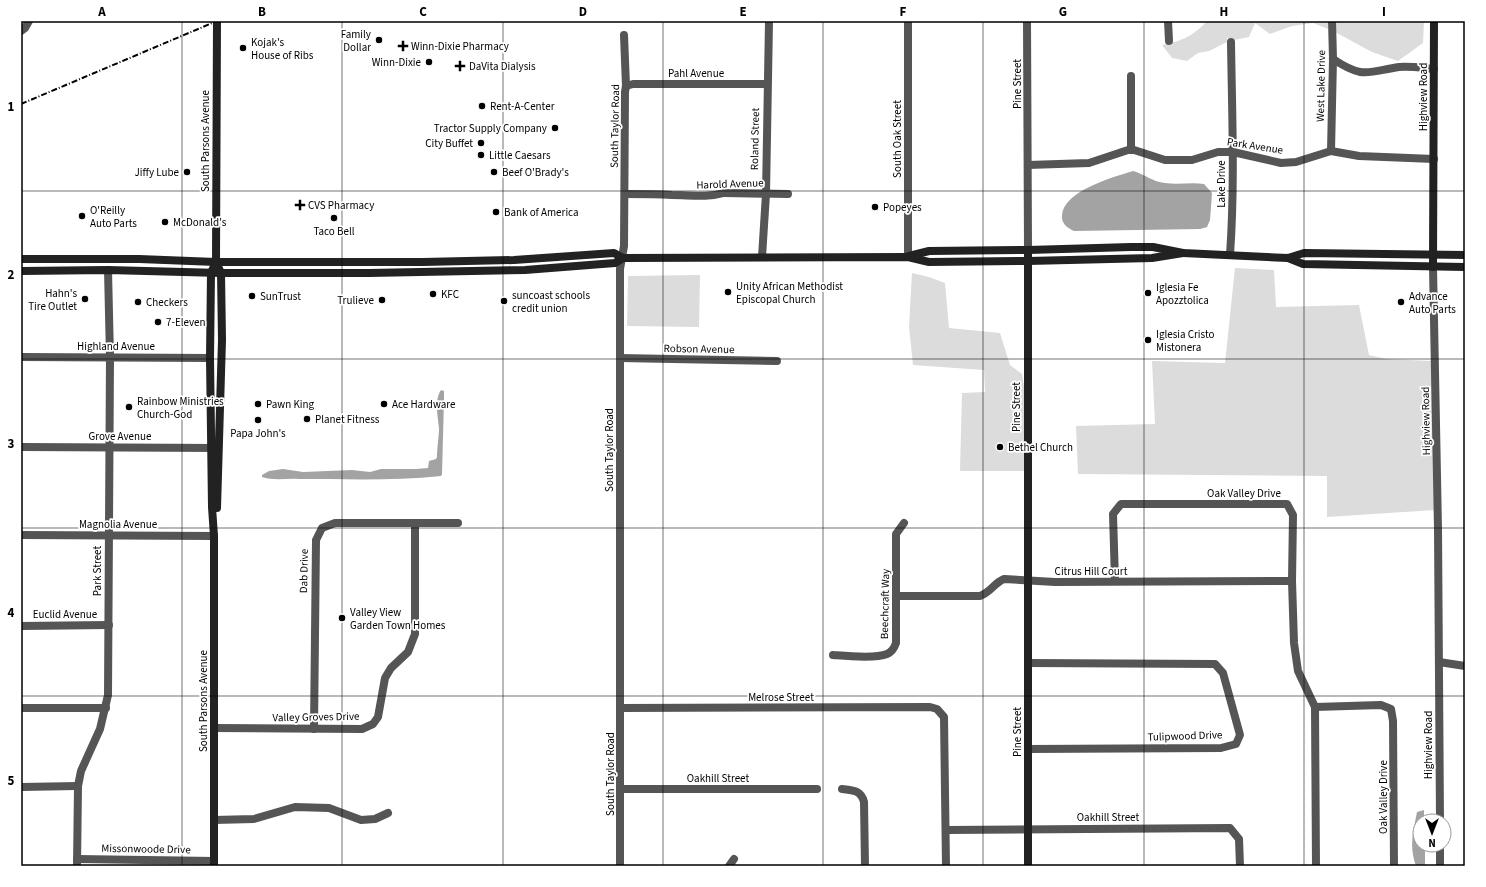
<svg xmlns="http://www.w3.org/2000/svg" width="1486" height="887" viewBox="0 0 1486 887" font-family="'Source Sans 3',sans-serif">
<rect width="100%" height="100%" fill="#fff"/>
<!-- green -->
<g fill="#dcdcdc">
<path d="M1207,21h58l1,2 6,-2h56v8l-15,-6 -21,3 -22,8 -15,-11 -6,14 -15,3v-2h-7v4l-18,9 -11,2 -11,8 -15,-3 -10,-13c20,-4 31,-9 45,-24z"/>
<polygon points="1335,21 1424,21 1423,43 1398,61 1395,60 1372,52 1335,32"/>
<polygon points="1235,268 1274,270 1276,307 1359,305 1369,355 1386,359 1432,361 1435,510 1327,517 1327,476 1078,474 1076,426 1155,424 1152,361 1225,363"/>
<polygon points="912,273 929,277 945,283 949,328 1000,333 1010,365 1022,374 1024,386 1024,471 960,471 962,393 985,392 984,370 913,365 909,327"/>
<polygon points="700,275 699,327 627,326 628,276"/>
</g>
<!-- water -->
<g fill="#a3a3a3">
<path d="M1133,171c11,3 20,11 32,12 13,2 26,-1 39,1l8,9 -2,27 -3,7 -7,2 -126,2c-7,-3 -13,-8 -12,-16 2,-24 51,-38 71,-44z"/>
<path d="M441,390l3,1v8l-2,75 -1,2c-46,5 -96,3 -142,3 -11,-1 -26,2 -37,-2v-2l7,-4 14,-2 20,3 49,-2 18,2 11,-3h35l12,-1 1,-7 7,-2 1,-2c0,-9 2,-21 2,-29 -1,-12 -5,-28 2,-38z"/>
<path d="M1424,810v11h-4v24h5v20l-9,1c-7,-21 -3,-33 1,-54z"/>
</g>
<g fill="none" stroke-linecap="round" stroke-linejoin="round">
<!-- street -->
<g stroke="#555" stroke-width="8">
<polyline points="908,21 908,257"/>
<polyline points="1027,21 1028,250"/>
<polyline points="1168,21 1169,41"/>
<polyline points="21,31 25,28 29,21"/>
<path d="M1333,59c30,20 34,13 66,8 11,-1 24,1 35,2"/>
<polyline points="1131,76 1131,149"/>
<polyline points="626,86 633,84 767,84"/>
<polyline points="1331,151 1333,59 1332,21"/>
<polyline points="1028,165 1089,163 1131,149 1165,160 1192,160 1218,152 1233,152 1281,163 1296,162 1331,151 1359,156 1434,159"/>
<path d="M625,194c16,0 31,0 47,1 18,0 34,3 52,-2l64,1"/>
<path d="M1230,255c5,-71 2,-142 1,-213"/>
<polyline points="762,257 766,194 769,21"/>
<polyline points="1433,267 1438,529 1440,821"/>
<polyline points="21,357 210,358"/>
<polyline points="620,358 777,361"/>
<polyline points="21,447 218,448"/>
<polyline points="21,535 214,536"/>
<polyline points="1115,581 1113,514 1121,504 1287,504 1293,515 1292,581 1294,643 1298,671 1315,707 1316,866"/>
<path d="M896,596h84c11,-4 14,-13 24,-17l51,3 237,-1"/>
<polyline points="21,626 109,625"/>
<path d="M833,655c13,1 42,4 54,-1 5,-2 7,-5 9,-11v-109l8,-11"/>
<polyline points="1439,662 1465,666"/>
<polyline points="1028,663 1215,664 1223,673 1240,735 1236,744 1221,748 1028,749"/>
<polyline points="1315,707 1381,705 1391,709 1393,721 1394,866"/>
<polyline points="21,708 106,708"/>
<polyline points="621,708 930,707 937,709 944,717 946,866"/>
<polyline points="214,728 362,729 373,724 378,717 385,678 391,668 408,652 415,634 415,523"/>
<polyline points="314,729 316,540 322,528 335,523 458,523"/>
<polyline points="21,787 78,786"/>
<polyline points="620,789 817,789"/>
<path d="M842,789c10,1 19,1 22,13l1,64"/>
<polyline points="214,820 254,819 295,807 329,808 361,820 375,819 388,813"/>
<polyline points="946,830 1230,828 1239,839 1240,866"/>
<polyline points="1440,845 1440,866"/>
<polyline points="77,859 214,861"/>
<polyline points="77,866 78,786 81,771 100,729 108,695 110,357 108,270"/>
<polyline points="620,866 620,269 624,246 625,92 626,86 624,35"/>
<polyline points="729,866 734,859"/>
</g>
<!-- secondary -->
<g stroke="#222" stroke-width="8">
<polyline points="217,21 216,262 221,273 222,340 217,508"/>
<polyline points="1028,250 1028,866"/>
<polyline points="909,256 929,251 1028,250 1131,247 1153,247 1183,253 1288,258 1304,253 1465,255"/>
<polyline points="1288,258 1303,264 1465,267"/>
<polyline points="21,259 139,259 216,262 423,262 514,260 614,253 623,258 908,257 929,262 1028,261 1152,258 1183,253"/>
<polyline points="1433,267 1434,21"/>
<polyline points="21,271 108,270 221,273 369,273 525,270 615,263 623,258"/>
<polyline points="214,866 214,536 212,507 210,358 211,273 216,262"/>
</g>
<!-- rail -->
<polyline stroke="#000" stroke-width="2" stroke-dasharray="6 2 1 2" stroke-linecap="butt" points="21,104 217,21"/>
</g>
<!-- grid -->
<path fill="none" stroke="#000" stroke-width="1" stroke-opacity="0.55" d="M182,21v845M342,21v845M503,21v845M663,21v845M823,21v845M983,21v845M1144,21v845M1304,21v845M21,191h1444M21,359h1444M21,528h1444M21,696h1444"/>
<!-- markers -->
<g fill="#000" stroke="#fff" stroke-width="1.5">
<circle cx="379" cy="40" r="4"/>
<path d="M401 40h4v4h4v4h-4v4h-4v-4h-4v-4h4z"/>
<circle cx="243" cy="48" r="4"/>
<circle cx="429" cy="62" r="4"/>
<path d="M458 60h4v4h4v4h-4v4h-4v-4h-4v-4h4z"/>
<circle cx="482" cy="106" r="4"/>
<circle cx="555" cy="128" r="4"/>
<circle cx="481" cy="143" r="4"/>
<circle cx="481" cy="155" r="4"/>
<circle cx="187" cy="172" r="4"/>
<circle cx="494" cy="172" r="4"/>
<path d="M298 199h4v4h4v4h-4v4h-4v-4h-4v-4h4z"/>
<circle cx="875" cy="207" r="4"/>
<circle cx="496" cy="212" r="4"/>
<circle cx="82" cy="216" r="4"/>
<circle cx="334" cy="218" r="4"/>
<circle cx="165" cy="222" r="4"/>
<circle cx="728" cy="292" r="4"/>
<circle cx="1148" cy="293" r="4"/>
<circle cx="433" cy="294" r="4"/>
<circle cx="252" cy="296" r="4"/>
<circle cx="85" cy="299" r="4"/>
<circle cx="382" cy="300" r="4"/>
<circle cx="504" cy="301" r="4"/>
<circle cx="138" cy="302" r="4"/>
<circle cx="1401" cy="302" r="4"/>
<circle cx="158" cy="322" r="4"/>
<circle cx="1148" cy="340" r="4"/>
<circle cx="258" cy="404" r="4"/>
<circle cx="384" cy="404" r="4"/>
<circle cx="129" cy="407" r="4"/>
<circle cx="307" cy="419" r="4"/>
<circle cx="258" cy="420" r="4"/>
<circle cx="1000" cy="447" r="4"/>
<circle cx="342" cy="618" r="4"/>
</g>
<g text-anchor="middle" dominant-baseline="central" stroke-width="3.5" stroke-linejoin="round" paint-order="stroke">
<!-- poi labels -->
<g font-size="11" fill="#000" stroke="#fff" text-anchor="start">
<text x="371" y="34" text-anchor="end">Family<tspan x="371" dy="13">Dollar</tspan></text>
<text x="251" y="42">Kojak's<tspan x="251" dy="13">House of Ribs</tspan></text>
<text x="411" y="46">Winn-Dixie Pharmacy</text>
<text x="421" y="62" text-anchor="end">Winn-Dixie</text>
<text x="469" y="66">DaVita Dialysis</text>
<text x="490" y="106">Rent-A-Center</text>
<text x="547" y="128" text-anchor="end">Tractor Supply Company</text>
<text x="473" y="143" text-anchor="end">City Buffet</text>
<text x="489" y="155">Little Caesars</text>
<text x="179" y="172" text-anchor="end">Jiffy Lube</text>
<text x="502" y="172">Beef O'Brady's</text>
<text x="308" y="205">CVS Pharmacy</text>
<text x="883" y="207">Popeyes</text>
<text x="90" y="210">O'Reilly<tspan x="90" dy="13">Auto Parts</tspan></text>
<text x="504" y="212">Bank of America</text>
<text x="173" y="222">McDonald's</text>
<text x="334" y="231" text-anchor="middle">Taco Bell</text>
<text x="736" y="286">Unity African Methodist<tspan x="736" dy="13">Episcopal Church</tspan></text>
<text x="1156" y="287">Iglesia Fe<tspan x="1156" dy="13">Apozztolica</tspan></text>
<text x="77" y="293" text-anchor="end">Hahn's<tspan x="77" dy="13">Tire Outlet</tspan></text>
<text x="441" y="294">KFC</text>
<text x="512" y="295">suncoast schools<tspan x="512" dy="13">credit union</tspan></text>
<text x="260" y="296">SunTrust</text>
<text x="1409" y="296">Advance<tspan x="1409" dy="13">Auto Parts</tspan></text>
<text x="374" y="300" text-anchor="end">Trulieve</text>
<text x="146" y="302">Checkers</text>
<text x="166" y="322">7-Eleven</text>
<text x="1156" y="334">Iglesia Cristo<tspan x="1156" dy="13">Mistonera</tspan></text>
<text x="137" y="401">Rainbow Ministries<tspan x="137" dy="13">Church-God</tspan></text>
<text x="266" y="404">Pawn King</text>
<text x="392" y="404">Ace Hardware</text>
<text x="315" y="419">Planet Fitness</text>
<text x="258" y="433" text-anchor="middle">Papa John's</text>
<text x="1008" y="447">Bethel Church</text>
<text x="350" y="612">Valley View<tspan x="350" dy="13">Garden Town Homes</tspan></text>
</g>
<!-- street labels -->
<g font-size="11" fill="#000" stroke="#fff">
<text x="696" y="73">Pahl Avenue</text>
<text transform="translate(1017 84) rotate(-90)">Pine Street</text>
<text transform="translate(1321 86) rotate(-89)">West Lake Drive</text>
<text transform="translate(1423 97) rotate(-90)">Highview Road</text>
<text transform="translate(615 126) rotate(-89)">South Taylor Road</text>
<text transform="translate(755 139) rotate(-89)">Roland Street</text>
<text transform="translate(897 139) rotate(-90)">South Oak Street</text>
<text transform="translate(205 141) rotate(-90)">South Parsons Avenue</text>
<text transform="translate(1255 146) rotate(9)">Park Avenue</text>
<text transform="translate(730 184) rotate(-2)">Harold Avenue</text>
<text transform="translate(1221 184) rotate(-90)">Lake Drive</text>
<text x="116" y="346">Highland Avenue</text>
<text transform="translate(699 349) rotate(1)">Robson Avenue</text>
<text transform="translate(1016 407) rotate(-90)">Pine Street</text>
<text transform="translate(1426 421) rotate(-91)">Highview Road</text>
<text x="120" y="436">Grove Avenue</text>
<text transform="translate(609 450) rotate(-90)">South Taylor Road</text>
<text x="1244" y="493">Oak Valley Drive</text>
<text x="118" y="524">Magnolia Avenue</text>
<text transform="translate(97 571) rotate(-90)">Park Street</text>
<text transform="translate(304 571) rotate(-89)">Dab Drive</text>
<text x="1091" y="571">Citrus Hill Court</text>
<text transform="translate(885 604) rotate(-89)">Beechcraft Way</text>
<text x="65" y="614">Euclid Avenue</text>
<text x="781" y="697">Melrose Street</text>
<text transform="translate(203 701) rotate(-90)">South Parsons Avenue</text>
<text transform="translate(316 717) rotate(-1)">Valley Groves Drive</text>
<text transform="translate(1017 732) rotate(-90)">Pine Street</text>
<text transform="translate(1185 736) rotate(-2)">Tulipwood Drive</text>
<text transform="translate(1428 745) rotate(-90)">Highview Road</text>
<text transform="translate(610 774) rotate(-90)">South Taylor Road</text>
<text x="718" y="778">Oakhill Street</text>
<text transform="translate(1383 797) rotate(-90)">Oak Valley Drive</text>
<text x="1108" y="817">Oakhill Street</text>
<text transform="translate(146 849) rotate(1)">Missonwoode Drive</text>
</g>
</g>
<!-- border -->
<rect width="1486" height="887" fill="none" stroke="#ffffff" stroke-width="44"/>
<!-- north arrow -->
<g transform="translate(1432 833) rotate(180)"><circle r="19" fill="#ffffff" stroke="#999999"/>
<path d="M0-3L7 15L0 10L-7 15Z" fill="#000000"/>
<text y="-6" font-size="11" font-weight="bold" text-anchor="middle" fill="#000000">N</text>
</g>
<rect x="22" y="22" width="1442" height="843" fill="none" stroke="#000" stroke-width="1.5"/>
<g font-size="13" text-anchor="middle" font-weight="bold" fill="#000">
<text x="102" y="16">A</text>
<text x="262" y="16">B</text>
<text x="423" y="16">C</text>
<text x="583" y="16">D</text>
<text x="743" y="16">E</text>
<text x="903" y="16">F</text>
<text x="1063" y="16">G</text>
<text x="1224" y="16">H</text>
<text x="1384" y="16">I</text>
<text x="11" y="111">1</text>
<text x="11" y="279">2</text>
<text x="11" y="448">3</text>
<text x="11" y="617">4</text>
<text x="11" y="785">5</text>
</g>
</svg>
